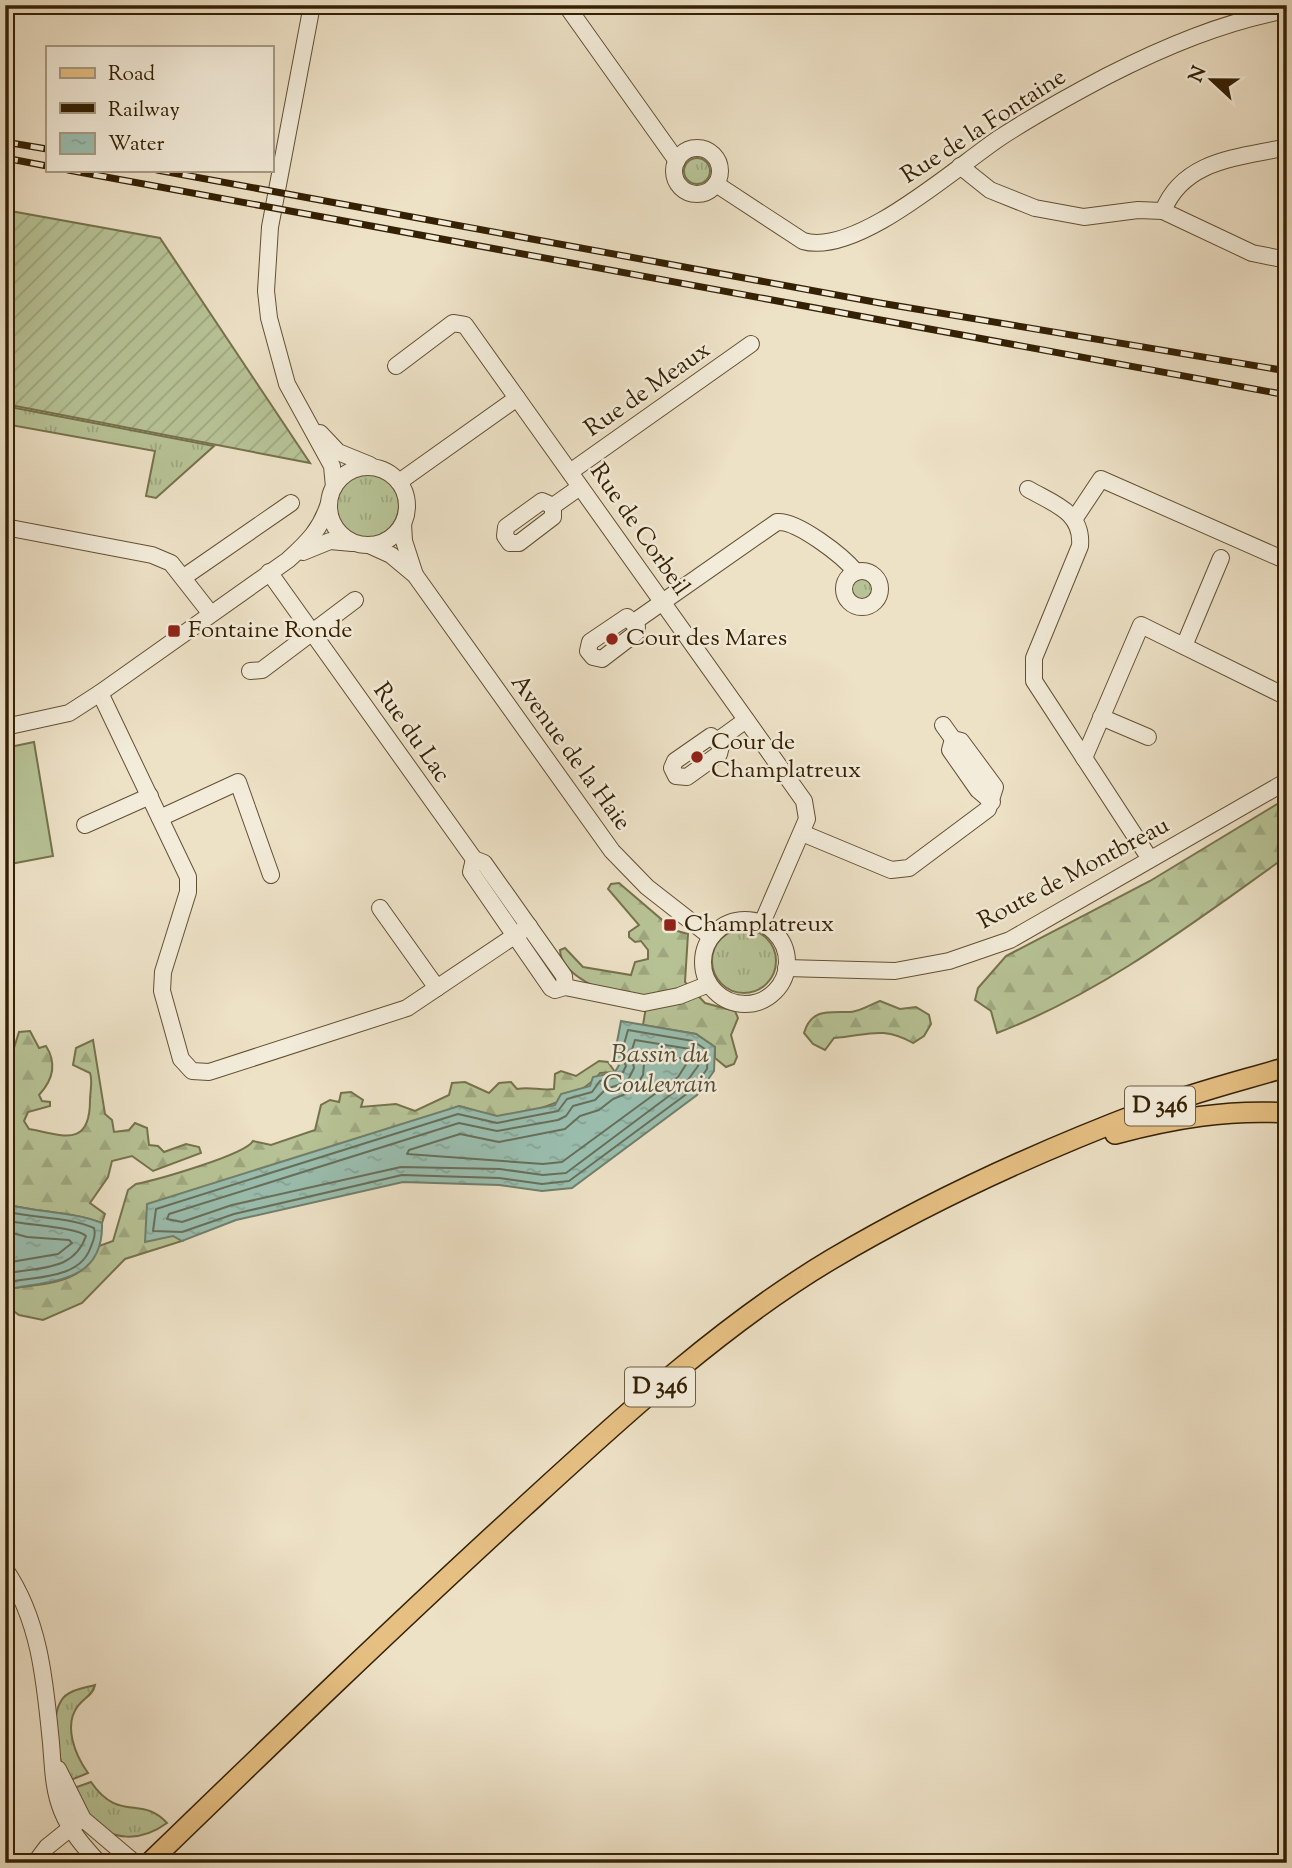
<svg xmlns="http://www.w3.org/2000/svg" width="1292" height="1868" viewBox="0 0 1292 1868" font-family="'Sorts Mill Goudy',serif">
<defs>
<pattern id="grass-tufts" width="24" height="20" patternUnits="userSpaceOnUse" patternTransform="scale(1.75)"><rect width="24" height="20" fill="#b7c396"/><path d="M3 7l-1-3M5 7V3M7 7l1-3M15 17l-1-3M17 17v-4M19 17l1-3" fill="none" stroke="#9ea780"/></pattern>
<pattern id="forest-firs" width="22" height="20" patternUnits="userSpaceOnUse" patternTransform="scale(1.75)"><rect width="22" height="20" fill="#b7c396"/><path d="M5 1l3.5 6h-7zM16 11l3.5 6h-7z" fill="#9ea780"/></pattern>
<pattern id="garden-furrows" width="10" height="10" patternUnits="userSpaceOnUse" patternTransform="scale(1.75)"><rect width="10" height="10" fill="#b7c396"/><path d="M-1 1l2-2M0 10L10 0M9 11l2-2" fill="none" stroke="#9ea780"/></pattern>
<pattern id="water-ripples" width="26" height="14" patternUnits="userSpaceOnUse" patternTransform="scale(1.75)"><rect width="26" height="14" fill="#9abeaf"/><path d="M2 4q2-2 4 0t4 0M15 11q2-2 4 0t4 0" fill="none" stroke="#85a395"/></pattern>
</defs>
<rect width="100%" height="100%" fill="#ede1c6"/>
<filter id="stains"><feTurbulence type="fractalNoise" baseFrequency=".00286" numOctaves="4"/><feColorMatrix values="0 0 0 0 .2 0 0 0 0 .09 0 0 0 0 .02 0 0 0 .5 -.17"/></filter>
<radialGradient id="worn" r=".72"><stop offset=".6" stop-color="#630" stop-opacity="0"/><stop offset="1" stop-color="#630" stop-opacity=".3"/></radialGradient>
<!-- grass -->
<g fill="url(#grass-tufts)" stroke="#76724c" stroke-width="2">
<circle cx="697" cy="171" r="13"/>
<polygon points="5,406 214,446 156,498 146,496 155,451 5,424"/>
<circle cx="366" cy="505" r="33"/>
<circle cx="862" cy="589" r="11"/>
<circle cx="744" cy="961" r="32"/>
<path d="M95,1685c-2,10 -11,13 -17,21 -15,19 -3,49 10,67l-22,9c-5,-22 -18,-60 -5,-81 6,-11 23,-13 34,-16z"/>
<path d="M91,1782c28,41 51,13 76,41 -26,19 -55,19 -80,-5 -7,-7 -11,-20 -16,-29z"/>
</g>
<!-- forest -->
<g fill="url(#forest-firs)" stroke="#76724c" stroke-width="2">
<path d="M1287,798v58c-93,66 -183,136 -290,177l-6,-22 -16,-11 3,-12 28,-32 144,-75z"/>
<path d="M619,883l55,47 14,4 -3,48 20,21 30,8 3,7 -7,17 6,22 -3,7 -8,3 -11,-9v-11l-19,-13 -53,-9 3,-18c-24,-10 -85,-26 -86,-57l5,-2 18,19 48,8 4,-13 13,-3v-9l-7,-9 -6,1 -6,-5v-5l10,-7 -31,-36 3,-5z"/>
<path d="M880,1001l20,8 16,-2 13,8 2,9 -7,12 -11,7c-32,-18 -46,-7 -79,-5l-9,12 -12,-6 -9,-11c7,-24 24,-21 45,-21 9,1 22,-8 31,-11z"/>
<path d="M30,1031l9,17 7,-2c12,19 6,35 -7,49l3,6 8,1v4l-22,6 -4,9 5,8c33,6 61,20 61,-29 0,-9 3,-19 0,-27l-17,-8 3,-17 17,-8 12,74 7,6 2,12 15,-2 6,-7 12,5 2,17 9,1 6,6 22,-8 13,3 2,6 -48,18 -21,-15 -20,5 -4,16 -18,26 15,11 -3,9c-31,-12 -64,-10 -97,-19v-148l8,-5 6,-19z"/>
<path d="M599,1061l9,1 7,10 -15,1c-19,24 -73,44 -104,43 -12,-1 -25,-7 -37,-10l-285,130 8,5 -57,18 -43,44 -39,17 -24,-5 -11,-8 -1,-18c38,-6 76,-3 92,-43l14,-5 15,-51 8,-6c20,-4 109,-29 117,-43l18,4 44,-15 6,-25 9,-5 9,2 2,-9 10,-1 12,8 -2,7 35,-3 19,7 34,-16 3,-12 13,-1 24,11 10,-10 12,-1 6,7c13,-3 24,2 37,0l1,-15 6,-3 15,5z"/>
</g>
<!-- park -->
<polygon fill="#b7c396" stroke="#76724c" stroke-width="2" points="34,742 53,856 5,865 5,748"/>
<!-- garden -->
<polygon fill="url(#garden-furrows)" stroke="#76724c" stroke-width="2" points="5,210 160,238 310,463 5,404"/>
<!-- water -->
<g fill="url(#water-ripples)" stroke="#717f6a" stroke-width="2">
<polygon points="621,1021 696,1034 715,1047 714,1071 697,1095 572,1188 542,1191 499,1185 403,1182 236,1220 182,1241 173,1236 145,1242 147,1204 459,1106 497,1116 555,1105 561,1094 590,1086 593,1077 615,1072 619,1065 614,1058"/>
<path d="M5,1204c33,9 66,7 97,19 2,62 -53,57 -97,67z"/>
</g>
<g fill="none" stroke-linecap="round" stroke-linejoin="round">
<!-- shore -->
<g stroke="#676f59" stroke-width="2">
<polygon points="628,1030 693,1041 708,1051 707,1069 692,1090 569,1181 542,1184 499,1178 402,1175 234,1214 182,1232 153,1231 156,1209 458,1114 497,1123 558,1111 567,1099 592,1092 600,1081 621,1076 626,1066 621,1055"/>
<polygon points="635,1040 690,1049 699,1056 698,1066 685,1084 566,1173 543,1175 500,1169 401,1167 232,1205 182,1222 167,1219 169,1214 459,1123 497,1131 558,1120 566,1116 573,1106 595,1100 606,1089 627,1082 634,1068 631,1053"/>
<polygon points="645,1053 685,1059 687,1063 678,1077 562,1162 543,1164 407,1154 409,1150 460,1134 499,1142 565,1129 580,1116 599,1110 613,1099 633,1091 643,1075"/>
<path d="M5,1211c30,8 61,5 89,17 2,8 -1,13 -4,21 -12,31 -57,27 -85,34"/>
<path d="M5,1220c18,5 72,7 81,16 -13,37 -48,30 -81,38"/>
<polyline points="5,1231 27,1237 69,1240 72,1243 58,1254 5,1263"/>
</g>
<!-- minor casing -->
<g stroke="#625034" stroke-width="18">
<g id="minor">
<polyline points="312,5 270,227 266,291 269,318 287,384 332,466 334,487"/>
<polyline points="566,5 677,161"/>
<circle cx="697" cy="171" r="23"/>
<polyline points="960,166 990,190 1035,208 1084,217 1138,210 1163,211 1252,253 1287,260"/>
<path d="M716,184l87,57c54,16 154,-75 198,-104 34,-22 70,-42 106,-61 57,-29 116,-54 180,-66"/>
<path d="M1163,211c21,-52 76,-53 124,-64"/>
<polyline points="396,366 453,323 465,325 517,398"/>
<polyline points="320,433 338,452 370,465"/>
<circle cx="368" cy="506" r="39"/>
<polyline points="570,472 751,344"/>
<polyline points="399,482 517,398 804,801 807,819 762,923"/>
<path d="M1028,489c26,15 55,23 52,57l-46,112v23l116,178"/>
<polygon points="542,501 553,506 553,517 519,543 510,543 505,536 506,527"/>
<polyline points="553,506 580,487"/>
<polyline points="1075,518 1101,479 1287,561"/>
<polyline points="403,524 404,541 415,575"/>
<polyline points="5,527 152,555 171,563 211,614"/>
<polyline points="369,545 391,555 415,575 612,851 647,887 711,937"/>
<polyline points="303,552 330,541 352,543"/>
<circle cx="862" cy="589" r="18"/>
<polyline points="269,572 474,859 484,863 564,976 565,987 644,1003 679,996 709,984"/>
<polyline points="184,577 291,503"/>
<polygon points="627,617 637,627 636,633 602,659 593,657 588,651 590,642"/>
<path d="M634,622l143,-100c20,-2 66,34 79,50"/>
<polyline points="1184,646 1221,558"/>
<polyline points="250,671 262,670 355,600"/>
<polyline points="100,693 188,877 188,892 163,972 162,991 181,1059 192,1071 209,1072 407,1008 529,926"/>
<polyline points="1101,717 1148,737"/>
<path d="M5,727l64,-14 31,-20 188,-133c20,-18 33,-31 41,-57"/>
<polygon points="711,736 721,746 719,754 687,777 676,776 672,768 675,761"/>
<polyline points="953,739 950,750 978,790 992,802"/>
<polyline points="717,741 746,720"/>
<polyline points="1084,758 1141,625 1287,697"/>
<polyline points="160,818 238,782 271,875"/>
<polyline points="85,825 150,796"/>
<polyline points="802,833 891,870 909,868 988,809 995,787 961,741 953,739 943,725"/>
<polyline points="474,859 471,872 551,988 555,990 565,987"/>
<polyline points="380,908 437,988"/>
<circle cx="745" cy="962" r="42"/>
<polyline points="786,968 895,971 949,961 1010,940 1287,781"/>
<path d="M5,1569c35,51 40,113 46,174 2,23 2,46 11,68 8,20 22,36 37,52"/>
<polyline points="58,1769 83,1819 135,1863"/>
<polyline points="35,1863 47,1847 78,1822"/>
</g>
</g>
<!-- major casing -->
<g stroke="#342003" stroke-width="22">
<g id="major">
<path d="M1115,1134c57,-15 113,-25 172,-21"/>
<path d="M149,1863c124,-120 248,-240 375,-356 95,-87 197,-182 308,-248 100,-59 205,-107 313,-148 46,-18 95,-30 142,-44"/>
</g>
</g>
<!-- minor -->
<use href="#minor" stroke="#f3ecda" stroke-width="16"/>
<!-- major -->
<use href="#major" stroke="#e6c083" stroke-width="19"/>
<!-- rail casing -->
<g stroke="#342003" stroke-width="7">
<g id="rail">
<polyline points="5,142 47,149"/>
<polyline points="5,158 47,166"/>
<polyline points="68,170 1287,395"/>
<polyline points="157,170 880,303 1287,371"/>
</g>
</g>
<!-- rail -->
<use href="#rail" stroke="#f3ecda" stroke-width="4.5" stroke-dasharray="13" stroke-linecap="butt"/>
</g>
<!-- markers -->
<g fill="#8f2418" stroke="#f3ecda" stroke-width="2.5">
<rect x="167" y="624" width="14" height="14" rx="3.5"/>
<circle cx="612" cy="639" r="7"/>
<circle cx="697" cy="757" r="7"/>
<rect x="663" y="918" width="14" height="14" rx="3.5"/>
</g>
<g text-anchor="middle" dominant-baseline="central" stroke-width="5" stroke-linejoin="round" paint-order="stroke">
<!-- shield labels -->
<g fill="#f3ecda" stroke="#6d5d44" stroke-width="2">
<rect x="1125" y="1086.5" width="70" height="39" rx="5"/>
<rect x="625" y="1367.5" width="70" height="39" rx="5"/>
</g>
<g font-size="23" font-weight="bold" fill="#342003">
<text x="1160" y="1106">D 346</text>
<text x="660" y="1387">D 346</text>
</g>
<!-- street labels -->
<g font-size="24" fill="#342003" stroke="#f3ecda">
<text transform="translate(984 127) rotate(-33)">Rue de la Fontaine</text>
<text transform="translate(648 390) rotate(-35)">Rue de Meaux</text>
<text transform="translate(639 530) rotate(55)">Rue de Corbeil</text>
<text transform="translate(411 733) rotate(55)">Rue du Lac</text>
<text transform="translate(570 753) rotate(54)">Avenue de la Haie</text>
<text transform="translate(1074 874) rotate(-28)">Route de Montbreau</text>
</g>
<!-- poi labels -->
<g font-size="24" fill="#342003" stroke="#f3ecda" text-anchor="start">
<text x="188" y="631">Fontaine Ronde</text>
<text x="626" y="639">Cour des Mares</text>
<text x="711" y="743">Cour de<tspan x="711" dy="28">Champlatreux</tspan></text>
<text x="684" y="925">Champlatreux</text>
</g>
<!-- water labels -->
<g font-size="26" font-style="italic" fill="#534f37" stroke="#f3ecda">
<text x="660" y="1055">Bassin du<tspan x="660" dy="30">Coulevrain</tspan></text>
</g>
</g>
<!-- margin -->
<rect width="1292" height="1868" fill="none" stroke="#ede1c6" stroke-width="28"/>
<rect x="7" y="7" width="1278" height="1854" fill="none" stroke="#342003" stroke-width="3.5"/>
<rect x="14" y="14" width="1264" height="1840" fill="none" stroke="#342003" stroke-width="2"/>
<!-- legend -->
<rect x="46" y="46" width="228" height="126" fill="#f3ecda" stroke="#a79a84" stroke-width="2"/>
<rect x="60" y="68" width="35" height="10" fill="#e6c083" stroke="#a79a84" stroke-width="2"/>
<text x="108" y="80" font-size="21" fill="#342003">Road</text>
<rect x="60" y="103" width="35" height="10" fill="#342003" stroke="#a79a84" stroke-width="2"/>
<text x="108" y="116" font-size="21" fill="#342003">Railway</text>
<rect x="60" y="133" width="35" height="21" fill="url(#water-ripples)" stroke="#a79a84" stroke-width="2"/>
<text x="108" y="150" font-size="21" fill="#342003">Water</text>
<!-- north arrow -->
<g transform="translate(1212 80) rotate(292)" stroke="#f3ecda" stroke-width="5" paint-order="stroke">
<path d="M0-5L12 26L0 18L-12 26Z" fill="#342003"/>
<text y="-10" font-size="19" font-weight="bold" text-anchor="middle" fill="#342003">N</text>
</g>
<rect width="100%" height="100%" filter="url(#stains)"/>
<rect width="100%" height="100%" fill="url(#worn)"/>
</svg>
